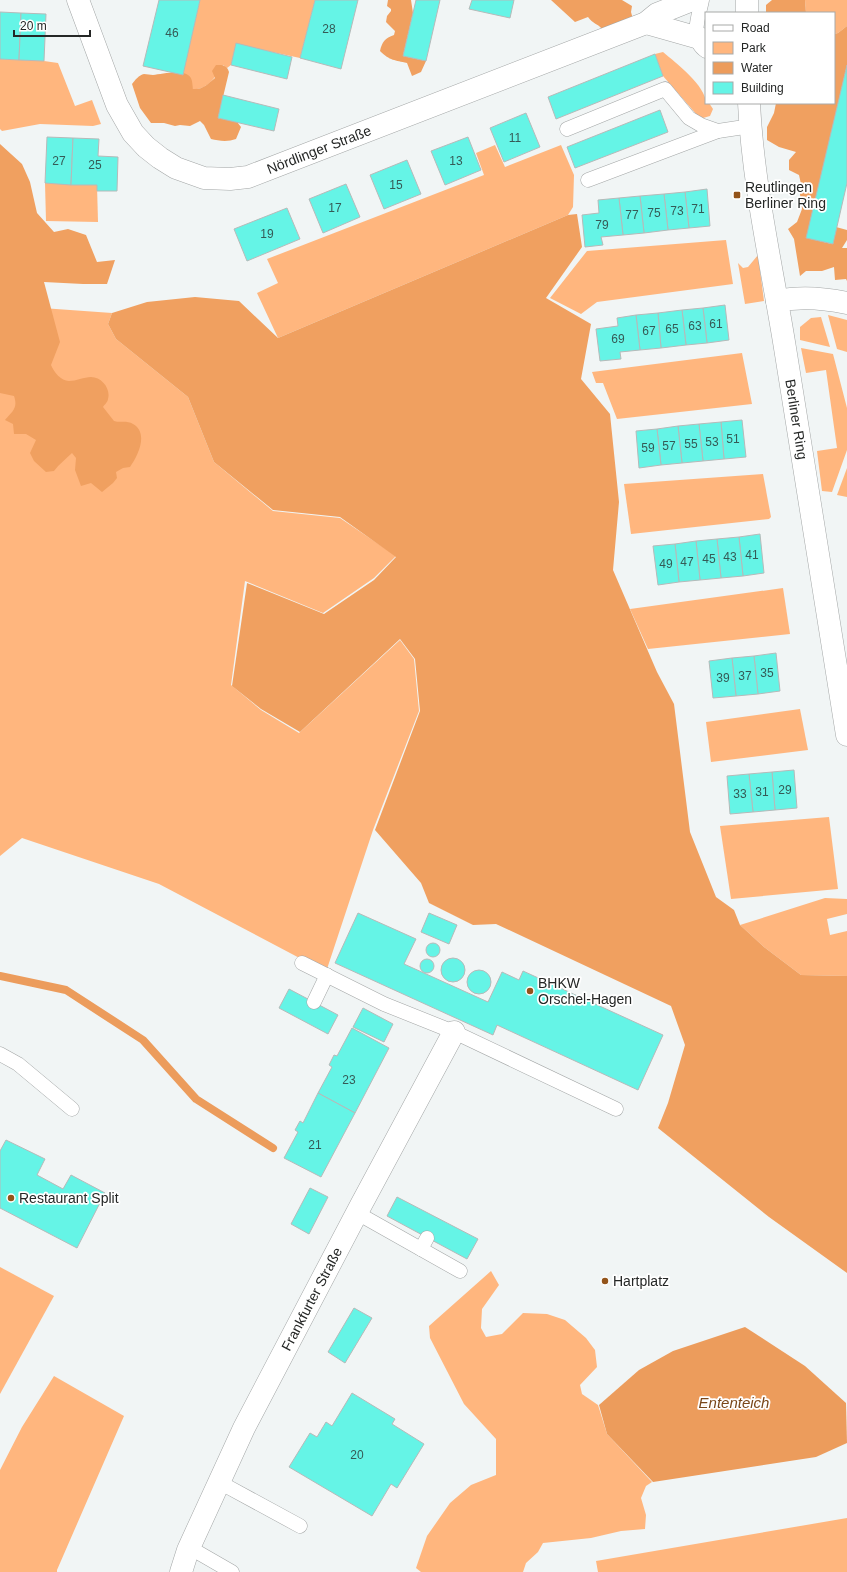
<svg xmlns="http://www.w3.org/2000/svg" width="847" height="1572" viewBox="0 0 847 1572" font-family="Helvetica,sans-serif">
<rect width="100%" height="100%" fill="#f1f5f5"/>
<!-- green -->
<g fill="#ffb67e">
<path d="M200,0h115l-15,58 -64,-14 -5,21 -4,3 -4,-3c-7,11 -15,25 -30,24l-10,-16z"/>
<polygon points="805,0 847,0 847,26 838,33 834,34 834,13 806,13"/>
<path d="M663,52c13,11 43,34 43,51h3l4,6 -3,7 -7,2 -6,-3 -34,-39 -8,-22z"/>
<polygon points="0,59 44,61 58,63 75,106 92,100 101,124 93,126 40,124 2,131 0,129"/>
<polygon points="495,145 505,167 561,145 574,175 573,207 568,215 278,338 257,293 278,283 267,259 484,175 476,153"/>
<polygon points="45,183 97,185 98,222 46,221"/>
<polygon points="726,240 733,284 597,302 581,314 550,298 587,251"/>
<polygon points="758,255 764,301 745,304 738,263 743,268 748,267"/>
<polygon points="0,305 112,313 108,324 116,339 188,397 214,462 273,511 340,518 396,556 374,578 323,613 245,581 231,685 261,710 299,733 400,640 414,659 419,711 373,830 326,972 159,884 22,838 0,856"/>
<polygon points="828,315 847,320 847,352 837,349"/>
<polygon points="821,317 830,347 800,340 800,327 811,318"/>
<polygon points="801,348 833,354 847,408 847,450 832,492 822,491 817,451 837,448 826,370 806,373"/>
<polygon points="742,353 752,404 617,419 603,383 596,383 592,372"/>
<polygon points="847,468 847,497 837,495"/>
<polygon points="763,474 771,517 769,519 631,534 624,484"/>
<polygon points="783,588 790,634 648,649 630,609"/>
<polygon points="800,709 808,750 711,762 706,722"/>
<polygon points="829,817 838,889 731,899 720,826"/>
<polygon points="825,898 847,899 847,914 827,919 830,935 847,931 847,976 801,975 764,947 740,925"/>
<polygon points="0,1267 54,1296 0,1394"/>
<polygon points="491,1271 499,1285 482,1309 481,1328 486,1337 502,1334 523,1313 547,1314 565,1320 586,1338 595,1350 597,1367 580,1385 582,1394 598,1405 607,1434 652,1482 646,1486 641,1498 646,1515 645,1529 621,1531 591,1538 543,1543 538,1552 526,1563 523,1572 421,1572 416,1568 427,1536 450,1503 471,1485 496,1475 496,1439 464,1404 430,1338 429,1326"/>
<polygon points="54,1376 124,1416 57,1570 57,1572 0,1572 0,1470 22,1427"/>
<polygon points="847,1518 847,1572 598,1572 596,1561"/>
</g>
<!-- forest -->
<g fill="#f0a060">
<path d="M388,0h23l2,13 -10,43 23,5 -5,11 -9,4 -5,-13c-12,-3 -17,-2 -27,-12 2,-9 5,-13 14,-16l1,-4 -9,-9 1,-6 4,-5v-2l-4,-3z"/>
<path d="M551,0h71l10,6 -1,6 3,11 -32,6c-5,-6 -9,-5 -14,-12l-13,5z"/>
<polygon points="772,0 805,0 806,13 766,13 766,5"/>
<polygon points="847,26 847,65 807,238 832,244 836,227 847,230 847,240 842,248 847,248 847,281 846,279 835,280 834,267 822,271 806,271 800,276 794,239 788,229 797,222 802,209 800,194 801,184 799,175 789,170 789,160 796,152 779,147 767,140 767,127 774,113 776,103 834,103 834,34 838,33"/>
<path d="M216,65c7,0 11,0 13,7l-11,46 19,4 4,5 -5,12c-8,3 -17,2 -25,0l-7,-14 -4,-4 -10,5 -10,-1 -5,1 -11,-3h-13l-11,-15 -8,-24c3,-4 7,-9 12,-10 3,0 6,1 9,1 8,-1 28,-5 35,0 5,3 4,9 5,14 9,1 15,-5 22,-11l-3,-7z"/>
<path d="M0,144l22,20 8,18 7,31 17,19 14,-3 18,6 11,27 18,-2 -8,24h-24l-39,-2 16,60 -9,23c3,7 10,16 18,16 7,0 15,-4 22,-4 11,0 20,12 17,22 0,3 -4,6 -5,8l11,14c6,2 13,-1 19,3 16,9 5,32 -3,43l-7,1 -7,4 1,6 -4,5 -11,9 -11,-9 -10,3 -6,-16 1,-12 -4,-5c-6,6 -13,11 -18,18l-8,1 -12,-11 -4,-8 6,-13 -10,-6h-12l-1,-10 -8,-4c8,-9 13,-12 9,-24l-14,-3z"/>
<polygon points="577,214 582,247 546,298 591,324 581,379 610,414 619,502 613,570 657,672 674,704 690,832 716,897 734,910 740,925 764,947 801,975 847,976 847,1273 769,1217 658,1128 668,1103 685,1045 671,1006 496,924 473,925 429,903 421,883 375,830 420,711 415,659 400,639 300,732 261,709 232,686 247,583 324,614 374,580 396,557 340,517 273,510 214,462 188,397 116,339 108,324 112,313 147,302 195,297 239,301 278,338 568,215"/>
</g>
<!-- water -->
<polygon fill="#ec9c5c" points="745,1327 805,1366 846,1403 847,1443 816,1457 653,1482 607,1434 599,1405 639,1370 673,1351"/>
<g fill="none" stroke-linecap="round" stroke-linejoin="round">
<!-- stream -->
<polyline stroke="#ec9c5c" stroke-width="8" points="0,976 66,990 143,1040 196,1099 273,1148"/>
</g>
<!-- building -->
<g fill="#65f4e6" stroke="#b6bab9">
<polygon points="159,0 200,0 183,75 143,66"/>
<polygon points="315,0 358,0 341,69 300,58"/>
<polygon points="416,0 440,0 426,61 403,56"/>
<polygon points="472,0 514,0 510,18 469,9"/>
<polygon points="0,12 21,13 19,60 0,59"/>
<polygon points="21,13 46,14 44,61 19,60"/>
<polygon points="236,43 292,57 287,79 231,65"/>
<polygon points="655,54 663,76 556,119 548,97"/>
<polygon points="847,65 847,183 833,244 806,238"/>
<polygon points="223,95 279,109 274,131 218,118"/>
<polygon points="660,110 668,132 575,168 567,147"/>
<polygon points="526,113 540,147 504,162 490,128"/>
<polygon points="47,137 73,138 71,185 45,183"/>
<polygon points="468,137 481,170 445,185 431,151"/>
<polygon points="73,138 99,139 98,156 118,157 117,191 97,191 97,185 71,185"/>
<polygon points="407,160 421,194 384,209 370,175"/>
<polygon points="346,184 360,217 323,233 309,199"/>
<polygon points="707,189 710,226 689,228 685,192"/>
<polygon points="685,192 689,228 668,230 664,194"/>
<polygon points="664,194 668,230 644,233 640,196"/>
<polygon points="640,196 644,233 623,235 619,198"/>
<polygon points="619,198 623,235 601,237 603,245 585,247 582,215 599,213 598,200"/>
<polygon points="287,208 300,239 247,261 234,229"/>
<polygon points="725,305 729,340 707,343 703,308"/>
<polygon points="703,308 707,343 686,345 682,310"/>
<polygon points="682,310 686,345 661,348 658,313"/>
<polygon points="658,313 661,348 640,350 636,315"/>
<polygon points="636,315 640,350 620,352 621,359 600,361 596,329 618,326 617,318"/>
<polygon points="742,420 746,457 724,459 721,422"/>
<polygon points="721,422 724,459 703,461 699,424"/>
<polygon points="699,424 703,461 682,463 678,426"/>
<polygon points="678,426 682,463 661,465 657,429"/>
<polygon points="657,429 661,465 639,468 636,431"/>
<polygon points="760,534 764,573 743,576 739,537"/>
<polygon points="739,537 743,576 721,578 717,539"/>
<polygon points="717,539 721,578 700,580 696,541"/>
<polygon points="696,541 700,580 679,582 675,544"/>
<polygon points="675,544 679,582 658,585 653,546"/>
<polygon points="776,653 780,691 758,694 754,656"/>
<polygon points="754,656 758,694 736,696 732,658"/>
<polygon points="732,658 736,696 713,698 709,661"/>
<polygon points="794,770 797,808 775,810 772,772"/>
<polygon points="772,772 775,810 753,812 749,774"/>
<polygon points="749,774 753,812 730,814 727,776"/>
<polygon points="358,913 416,939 404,964 488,1002 502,972 519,980 523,971 663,1035 638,1090 497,1025 493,1035 335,963"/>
<polygon points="429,913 457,925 449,944 421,932"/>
<circle cx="433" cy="950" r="7"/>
<circle cx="453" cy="970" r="12"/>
<circle cx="427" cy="966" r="7"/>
<circle cx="479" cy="982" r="12"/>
<polygon points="289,989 338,1015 328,1034 279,1008"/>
<polygon points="363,1008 393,1024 384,1042 353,1027"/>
<polygon points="352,1028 389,1048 355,1113 318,1093 332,1067 329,1065 334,1055 337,1056"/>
<polygon points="318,1093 355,1113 321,1177 284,1158 298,1132 295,1130 300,1121 303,1123"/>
<polygon points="6,1140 45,1159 37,1175 63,1189 71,1175 105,1193 77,1248 0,1208 0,1151"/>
<polygon points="310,1188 328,1197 309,1234 291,1224"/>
<polygon points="397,1197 478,1239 467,1259 387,1216"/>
<polygon points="354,1308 372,1318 345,1363 328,1352"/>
<polygon points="352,1393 395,1419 392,1424 424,1444 397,1488 391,1484 372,1516 289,1467 310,1433 317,1437 326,1422 332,1426"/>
</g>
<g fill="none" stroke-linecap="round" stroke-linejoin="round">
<!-- lane casing -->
<g stroke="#a3a6a6" stroke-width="15">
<g id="lane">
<path d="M702,0c-3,16 -13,40 4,51"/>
<polyline points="567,129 665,89 689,118 701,125 718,131"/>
<polyline points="588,180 718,131 751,126"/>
<polyline points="302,963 384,1004 454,1032 616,1109"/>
<polyline points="314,1002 327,975"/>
<polyline points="0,1054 18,1064 72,1109"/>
<polyline points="357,1213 460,1271"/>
<polyline points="421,1249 427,1238"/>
<polyline points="219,1482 300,1526"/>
<polyline points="188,1550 199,1553 232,1572"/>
</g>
</g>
<!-- street casing -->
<g stroke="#a3a6a6" stroke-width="23">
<g id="street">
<path id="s1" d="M78,0l39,105 16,28 13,14 14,11 16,10 28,10 26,1 18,-2 31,-12 367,-142 11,-9 35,-14"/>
<polyline points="747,13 747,0"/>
<polyline points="646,23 706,40"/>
<path id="s2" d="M749,103c4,82 23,164 36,245 21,129 41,258 62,387"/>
<path d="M777,301c23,-5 47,-3 70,2"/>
<path id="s3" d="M181,1572l7,-22 56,-122 117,-223 93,-173"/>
</g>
</g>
<!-- lane -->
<use href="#lane" stroke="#fff" stroke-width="14"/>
<!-- street -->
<use href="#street" stroke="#fff" stroke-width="22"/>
</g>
<!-- markers -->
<g fill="#93541a" stroke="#fff" stroke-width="1.5">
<rect x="733" y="191" width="8" height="8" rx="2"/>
<circle cx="530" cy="991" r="4"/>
<circle cx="11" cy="1198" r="4"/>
<circle cx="605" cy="1281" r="4"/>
</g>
<g text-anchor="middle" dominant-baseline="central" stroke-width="3.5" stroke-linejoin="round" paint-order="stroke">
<!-- number labels -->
<g font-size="12" fill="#355a56">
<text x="329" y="29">28</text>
<text x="172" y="33">46</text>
<text x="515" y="138">11</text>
<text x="59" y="161">27</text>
<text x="456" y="161">13</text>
<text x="95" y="165">25</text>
<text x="396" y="185">15</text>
<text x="335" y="208">17</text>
<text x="698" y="209">71</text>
<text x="677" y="211">73</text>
<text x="654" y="213">75</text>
<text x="632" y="215">77</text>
<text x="602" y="225">79</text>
<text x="267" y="234">19</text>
<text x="716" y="324">61</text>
<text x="695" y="326">63</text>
<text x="672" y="329">65</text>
<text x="649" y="331">67</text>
<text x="618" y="339">69</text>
<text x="733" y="439">51</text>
<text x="712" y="442">53</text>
<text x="691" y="444">55</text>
<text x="669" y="446">57</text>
<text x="648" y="448">59</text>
<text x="752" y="555">41</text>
<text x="730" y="557">43</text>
<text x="709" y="559">45</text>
<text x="687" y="562">47</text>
<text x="666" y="564">49</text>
<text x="767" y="673">35</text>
<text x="745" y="676">37</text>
<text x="723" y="678">39</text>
<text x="785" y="790">29</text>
<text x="762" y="792">31</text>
<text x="740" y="794">33</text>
<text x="349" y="1080">23</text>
<text x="315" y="1145">21</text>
<text x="357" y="1455">20</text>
</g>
<!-- street labels -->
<g font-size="14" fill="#252726" stroke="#fff">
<text stroke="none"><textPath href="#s1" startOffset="350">Nördlinger Straße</textPath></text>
<text stroke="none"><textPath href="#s2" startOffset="320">Berliner Ring</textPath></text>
<text stroke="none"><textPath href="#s3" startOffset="303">Frankfurter Straße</textPath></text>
</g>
<!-- poi labels -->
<g font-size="14" fill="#252726" stroke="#fff" text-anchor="start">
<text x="745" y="187">Reutlingen<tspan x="745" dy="16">Berliner Ring</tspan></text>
<text x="538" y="983">BHKW<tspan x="538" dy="16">Orschel-Hagen</tspan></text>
<text x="19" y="1198">Restaurant Split</text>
<text x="613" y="1281">Hartplatz</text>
</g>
<!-- water labels -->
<g font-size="15" font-style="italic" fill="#7a4618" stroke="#fff">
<text x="734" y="1402">Ententeich</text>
</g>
</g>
<!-- legend -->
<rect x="705" y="12" width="130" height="92" fill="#ffffff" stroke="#a8a9a8"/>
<rect x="713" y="25" width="20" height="6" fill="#ffffff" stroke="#a8a9a8"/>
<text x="741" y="32" font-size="12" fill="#252726">Road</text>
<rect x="713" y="42" width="20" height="12" fill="#ffb67e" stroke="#a8a9a8"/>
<text x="741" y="52" font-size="12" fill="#252726">Park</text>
<rect x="713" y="62" width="20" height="12" fill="#ec9c5c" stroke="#a8a9a8"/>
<text x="741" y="72" font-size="12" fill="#252726">Water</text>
<rect x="713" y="82" width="20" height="12" fill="#65f4e6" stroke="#a8a9a8"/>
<text x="741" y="92" font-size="12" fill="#252726">Building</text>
<!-- scale -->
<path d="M14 30v6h76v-6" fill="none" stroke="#252726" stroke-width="2"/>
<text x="20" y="30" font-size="12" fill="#252726" stroke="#ffffff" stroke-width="3" paint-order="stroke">20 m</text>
</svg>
